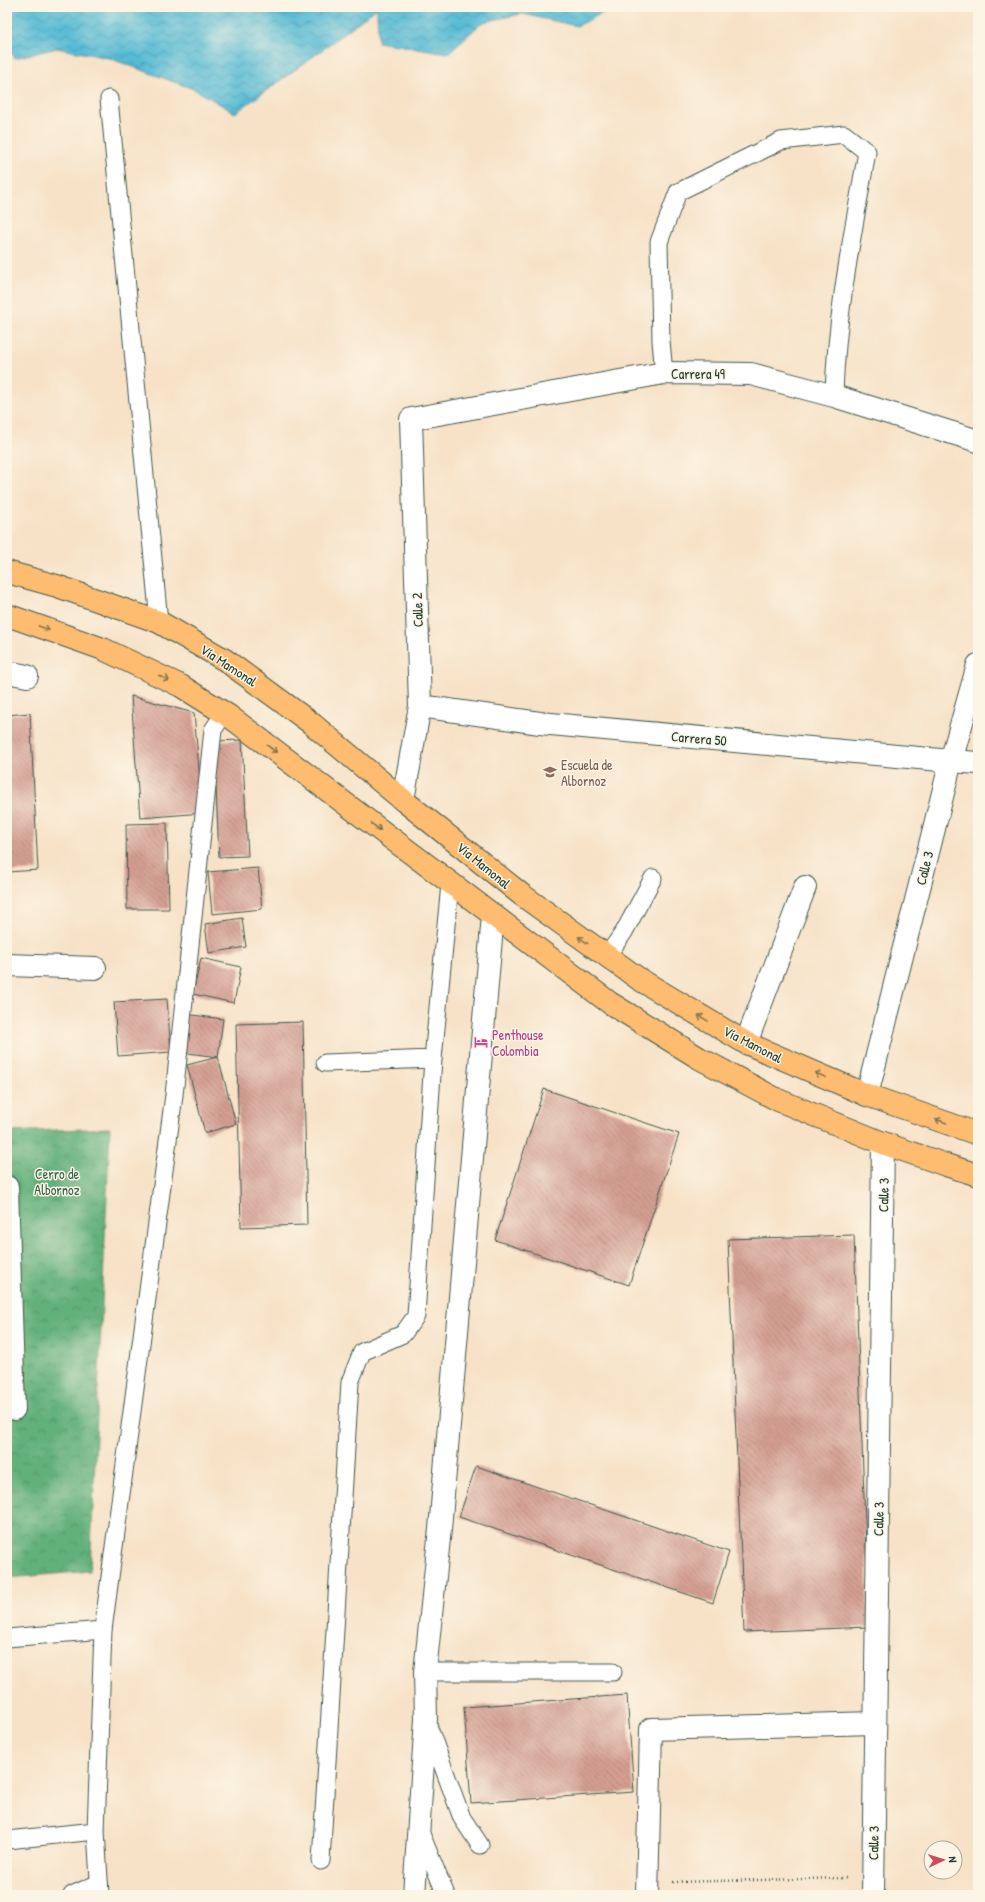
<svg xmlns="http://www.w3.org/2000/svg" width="985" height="1902" viewBox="0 0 985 1902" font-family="'Patrick Hand',sans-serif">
<defs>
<pattern id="forest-crowns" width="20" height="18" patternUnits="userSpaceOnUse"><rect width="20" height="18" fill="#62b07a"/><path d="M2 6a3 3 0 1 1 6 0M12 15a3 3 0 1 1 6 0" fill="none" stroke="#509065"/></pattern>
<pattern id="water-waves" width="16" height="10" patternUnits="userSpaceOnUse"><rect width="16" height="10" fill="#57bbd5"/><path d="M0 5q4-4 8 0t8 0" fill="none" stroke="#4799ae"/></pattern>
<pattern id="building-back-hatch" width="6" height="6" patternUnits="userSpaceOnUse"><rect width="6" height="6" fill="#d49f92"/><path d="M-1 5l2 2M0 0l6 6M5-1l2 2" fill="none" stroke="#ab8378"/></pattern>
</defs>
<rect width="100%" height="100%" fill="#fcf5e5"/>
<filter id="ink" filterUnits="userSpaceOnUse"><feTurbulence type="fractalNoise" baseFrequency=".025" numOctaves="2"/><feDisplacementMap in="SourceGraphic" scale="8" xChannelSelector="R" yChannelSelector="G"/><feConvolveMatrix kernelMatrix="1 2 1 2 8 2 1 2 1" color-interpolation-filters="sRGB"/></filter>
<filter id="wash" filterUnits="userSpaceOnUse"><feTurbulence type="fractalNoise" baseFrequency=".012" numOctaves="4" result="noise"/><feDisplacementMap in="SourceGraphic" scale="16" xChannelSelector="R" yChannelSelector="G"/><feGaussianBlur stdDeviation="0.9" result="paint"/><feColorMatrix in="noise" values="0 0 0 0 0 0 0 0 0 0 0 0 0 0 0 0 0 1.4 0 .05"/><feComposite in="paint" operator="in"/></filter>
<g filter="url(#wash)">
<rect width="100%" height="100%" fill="#f7e2c8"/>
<!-- forest -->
<polygon fill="url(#forest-crowns)" stroke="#407657" points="110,1128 90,1571 7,1578 7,1132"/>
<!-- water -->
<polygon fill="url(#water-waves)" stroke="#3b7c84" points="7,7 615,7 577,26 522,14 483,22 448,53 378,42 377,8 310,59 235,113 196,90 109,58 57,48 15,58 7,48"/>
<g id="blocks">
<!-- building -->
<g fill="url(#building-back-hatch)">
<polygon points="131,696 194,713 203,813 140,818"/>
<polygon points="30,713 38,870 7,872 7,715"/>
<polygon points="242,740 248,856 219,857 214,741"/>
<polygon points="167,823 169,909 127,909 126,824"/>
<polygon points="258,868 262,909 212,914 208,872"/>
<polygon points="242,918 246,947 209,953 205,924"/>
<polygon points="201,958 241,967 234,1003 193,994"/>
<polygon points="167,999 171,1052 118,1056 114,1002"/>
<polygon points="185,1014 223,1019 218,1057 180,1052"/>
<polygon points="303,1022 307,1225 241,1227 236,1024"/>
<polygon points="218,1057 236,1124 205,1133 187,1065"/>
<polygon points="544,1089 679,1134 629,1285 495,1240"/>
<polygon points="854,1235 869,1627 744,1632 728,1239"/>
<polygon points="476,1466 729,1552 713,1603 459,1517"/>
<polygon points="627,1695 634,1792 471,1803 464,1707"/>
</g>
</g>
</g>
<g filter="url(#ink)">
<use href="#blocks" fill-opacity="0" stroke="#3f564a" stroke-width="1"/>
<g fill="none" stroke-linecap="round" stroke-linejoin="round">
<!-- service casing -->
<g stroke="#3f564a" stroke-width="19">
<g id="service">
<polyline points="109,99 159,622"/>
<path d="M664,373l-3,-32 -2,-99 19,-50 103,-51 63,-7 23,18c-14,81 -31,162 -33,244"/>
<polyline points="606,957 624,932 653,878"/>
<polyline points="325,1063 433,1059 450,884"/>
<polyline points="7,1638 103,1630"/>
<polyline points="425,1672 613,1672"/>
<polyline points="427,1723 462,1818 480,1845"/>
<polyline points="419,1829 446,1895"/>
<polyline points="7,1840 96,1831"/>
<polyline points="321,1861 350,1382 362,1352 403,1334 416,1316 433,1059"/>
<polyline points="72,1895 99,1883"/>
<polyline points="100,1895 96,1831 103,1630 174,1095 213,730 219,721 229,716"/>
</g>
</g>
<!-- minor casing -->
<g stroke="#3f564a" stroke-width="24">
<g id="minor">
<polyline points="7,672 27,676"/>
<polyline points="420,706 540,723 951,761 978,763"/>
<polyline points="403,800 420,706 411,419 664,373 751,374 834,396 978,441"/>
<polyline points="7,965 95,968"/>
<polyline points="746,1043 805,887"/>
<polyline points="867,1095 951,761 978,665"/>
<polyline points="7,1187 14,1409"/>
<polyline points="414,1895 426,1719 425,1672 440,1529 493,915"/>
<polyline points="647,1895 651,1729 875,1723"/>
<polyline points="873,1895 883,1143"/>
</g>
</g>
<!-- primary casing -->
<g stroke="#3f564a" stroke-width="24">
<g id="primary">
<polyline points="7,572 57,586 159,622 225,660 311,723 403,800 522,895 639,979 746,1043 867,1095 978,1134"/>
<polyline points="7,615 103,649 181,686 229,716 610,1003 699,1058 778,1100 883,1143 946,1165 978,1175"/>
</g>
</g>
<!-- path -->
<polyline stroke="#3f564a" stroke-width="2.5" stroke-dasharray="1 3" stroke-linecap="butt" points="673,1882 846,1878"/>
<!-- service -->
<use href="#service" stroke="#fff" stroke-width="17"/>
<!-- minor -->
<use href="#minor" stroke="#fff" stroke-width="22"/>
<!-- primary -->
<use href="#primary" stroke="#fdbc70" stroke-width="22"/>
</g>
<!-- one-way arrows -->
<defs><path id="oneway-shaft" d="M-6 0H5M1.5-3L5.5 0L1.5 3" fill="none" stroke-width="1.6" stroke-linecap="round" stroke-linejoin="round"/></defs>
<g stroke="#83764f">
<use href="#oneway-shaft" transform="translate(44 628) rotate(20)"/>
<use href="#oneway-shaft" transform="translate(164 678) rotate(26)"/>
<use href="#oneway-shaft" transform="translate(272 749) rotate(37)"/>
<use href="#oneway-shaft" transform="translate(376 827) rotate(37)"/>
<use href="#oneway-shaft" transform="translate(583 940) rotate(-144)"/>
<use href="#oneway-shaft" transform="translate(703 1018) rotate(-149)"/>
<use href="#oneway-shaft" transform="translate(820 1075) rotate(-157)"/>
<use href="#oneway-shaft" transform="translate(941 1121) rotate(-161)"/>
</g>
</g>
<!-- icons -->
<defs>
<g id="school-bare" transform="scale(1.08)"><path d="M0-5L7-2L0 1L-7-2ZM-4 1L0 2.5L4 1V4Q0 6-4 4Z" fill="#8d6e63" stroke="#fcf5e5" stroke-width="2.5" paint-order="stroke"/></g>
<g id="hotel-bare" transform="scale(1.08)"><path d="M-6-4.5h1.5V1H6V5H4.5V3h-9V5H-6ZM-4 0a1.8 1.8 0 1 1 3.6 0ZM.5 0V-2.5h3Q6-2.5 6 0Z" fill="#d1479c" stroke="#fcf5e5" stroke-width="2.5" paint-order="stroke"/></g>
</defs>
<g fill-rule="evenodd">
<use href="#school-bare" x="550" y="772"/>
<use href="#hotel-bare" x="481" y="1042"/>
</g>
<g text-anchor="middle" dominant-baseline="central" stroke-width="3" stroke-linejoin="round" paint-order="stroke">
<!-- street labels -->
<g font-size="14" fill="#1f3d34" stroke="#fcf5e5">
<text x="698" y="373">Carrera 49</text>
<text transform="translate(417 610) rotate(-92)">Calle 2</text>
<text transform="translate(229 665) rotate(33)">Vía Mamonal</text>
<text transform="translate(699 738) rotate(5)">Carrera 50</text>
<text transform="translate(484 865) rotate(39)">Vía Mamonal</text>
<text transform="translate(924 868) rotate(-76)">Calle 3</text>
<text transform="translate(753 1044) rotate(27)">Vía Mamonal</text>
<text transform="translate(883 1195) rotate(-89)">Calle 3</text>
<text transform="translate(878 1519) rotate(-89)">Calle 3</text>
<text transform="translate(873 1843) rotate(-89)">Calle 3</text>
</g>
<!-- education labels -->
<g font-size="14" fill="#785e54" stroke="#fcf5e5" text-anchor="start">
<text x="561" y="764">Escuela de<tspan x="561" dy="16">Albornoz</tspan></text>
</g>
<!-- hotel labels -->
<g font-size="14" fill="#b23c85" stroke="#fcf5e5" text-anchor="start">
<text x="492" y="1034">Penthouse<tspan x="492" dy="16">Colombia</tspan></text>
</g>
<!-- park labels -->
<g font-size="14" fill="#36614b" stroke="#fcf5e5">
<text x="57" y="1173">Cerro de<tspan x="57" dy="16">Albornoz</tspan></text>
</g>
</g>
<!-- margin -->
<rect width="985" height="1902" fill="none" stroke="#fcf5e5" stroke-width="24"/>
<!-- north arrow -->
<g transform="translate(943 1860) rotate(86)"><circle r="19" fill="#fcf5e5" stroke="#a4ab9e"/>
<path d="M0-3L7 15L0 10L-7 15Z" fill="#d1495b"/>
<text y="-6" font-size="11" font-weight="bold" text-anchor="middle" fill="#1f3d34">N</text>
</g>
</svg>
